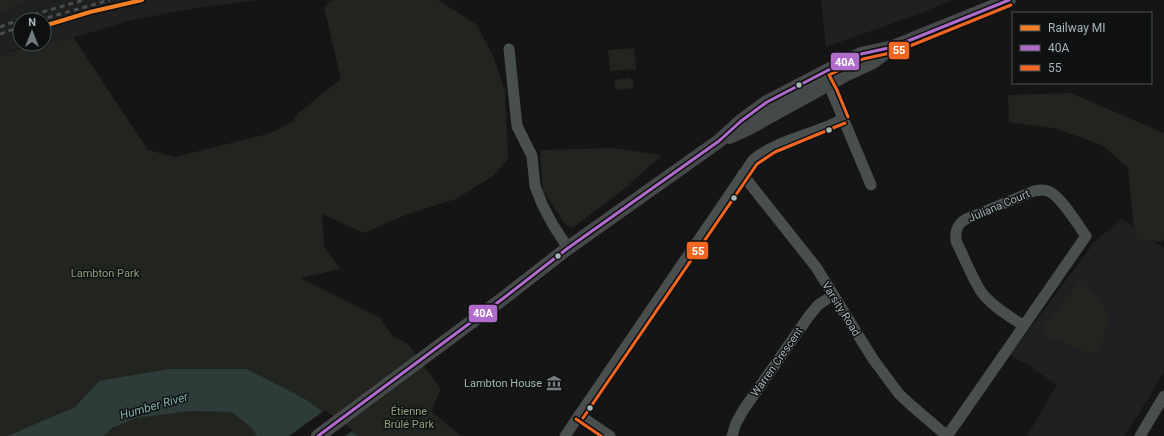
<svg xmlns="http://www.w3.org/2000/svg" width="1164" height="436" viewBox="0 0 1164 436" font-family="Roboto,sans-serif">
<rect width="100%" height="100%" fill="#151515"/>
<!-- built -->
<g fill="#1f2021" fill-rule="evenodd">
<path d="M30,0h230l-58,7 -70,13 -77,23 -38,6 -17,6v-42zM20,20h24v24h-24z"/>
<polygon points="821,0 952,0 921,13 826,47"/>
<polygon points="1122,219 1164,248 1164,372 1125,436 1027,436 1057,385 1030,366 1010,355 1096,240"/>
</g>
<!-- green -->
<g fill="#22251f">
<polygon points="0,0 30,0 0,13"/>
<path d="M333,0h105l39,25 17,33 11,33 3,68 -15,17 -37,23 -48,15 -44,19 -42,-19 2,32 16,23 -40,9 80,40 12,17 16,9 33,45 -10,22 30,25h-103l-53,-37 -58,-30 -148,12 -24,26 -68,29h-7v-381c24,-8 49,-11 73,-18l75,113 27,7 96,-24 22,-12 5,-8 43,-34 -17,-72z"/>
<polygon points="634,48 636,69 610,71 608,50"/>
<polygon points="628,78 634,81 633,88 618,90 615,88 614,82 617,80"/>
<polygon points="1071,93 1164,133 1164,239 1162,242 1135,238 1128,168 1102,145 1054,128 1009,122 1008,95"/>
<polygon points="613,148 662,155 617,195 572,228 565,224 543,191 540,150"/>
<path d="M1079,282c33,23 36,39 16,73l-52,-20 -1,-6z"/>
<path d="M191,411l40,1 19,14 7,10h-153c21,-23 58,-21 87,-25z"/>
</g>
<!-- water -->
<polygon fill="#2e3c39" points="169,369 247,369 305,399 358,436 257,436 250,426 231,412 191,411 136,418 112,428 104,436 7,436 75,407 99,381"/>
<!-- pier -->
<polygon fill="#151515" points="325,410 353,430 345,436 289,436"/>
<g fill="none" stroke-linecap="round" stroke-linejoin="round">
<!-- minor -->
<g stroke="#494e4e" stroke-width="11">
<polyline points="509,49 517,126 532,156 535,186 542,204 553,225 568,248"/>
<polyline points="824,77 832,92 871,185"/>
<polyline points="743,174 750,184 816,267 873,359 899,394 912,406 947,436"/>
<polyline points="579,415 610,436"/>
<path d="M565,436l188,-276c23,-20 63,-26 90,-41"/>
<polyline points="732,436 736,423 744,409 809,316 818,305 833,295"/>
<path d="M947,436l10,-14 129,-186c-8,-11 -25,-39 -36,-44 -5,-3 -10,-2 -16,-1l-68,28c-9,5 -11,12 -10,22 8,16 15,34 24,49 10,15 29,26 44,36"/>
<polyline points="1140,436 1164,396"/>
</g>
<!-- major -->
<g stroke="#46494a" stroke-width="14">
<polyline points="729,137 749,128 843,76 873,62 889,50"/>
<polyline points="318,436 505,297 568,248 719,141 741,121 767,102 838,65 861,54 893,47 1009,0"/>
</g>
<!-- rail -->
<g stroke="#4a4d4e" stroke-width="3" stroke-dasharray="5 4" stroke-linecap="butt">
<polyline points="39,20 110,0"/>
<polyline points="0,27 32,15 84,0"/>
<polyline points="0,34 20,27"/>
</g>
<!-- bus-1 casing -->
<g stroke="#0f1011" stroke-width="6">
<polyline id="bus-1" points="318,436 505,297 568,248 719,141 741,121 767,102 838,65 861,54 893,47 1009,0"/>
</g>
<!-- bus-2 casing -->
<g stroke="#0f1011" stroke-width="6">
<g id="bus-2">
<polyline points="848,117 837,90 829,75 863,59 895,52 1011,5"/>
<polyline points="583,418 757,164 775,152 845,123"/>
<polyline points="576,419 601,436"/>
</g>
</g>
<!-- bus-1 -->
<use href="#bus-1" stroke="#b06ccc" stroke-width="3"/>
<!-- bus-2 -->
<use href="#bus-2" stroke="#f26522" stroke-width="3"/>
<!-- rail-1 casing -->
<g stroke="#0f1011" stroke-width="7">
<polyline id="rail-1" points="44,26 90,12 142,0"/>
</g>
<!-- rail-1 -->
<use href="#rail-1" stroke="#f57f25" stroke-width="4"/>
</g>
<!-- icons -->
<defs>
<g id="museum-bare" transform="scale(1.2)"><path d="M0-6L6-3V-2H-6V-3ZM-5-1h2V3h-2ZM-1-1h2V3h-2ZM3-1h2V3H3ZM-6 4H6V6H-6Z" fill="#737d7e" stroke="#0f1011" stroke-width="2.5" paint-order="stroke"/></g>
</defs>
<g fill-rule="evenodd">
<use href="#museum-bare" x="554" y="383"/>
</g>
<!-- markers -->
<g fill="#a6b5b6" stroke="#0f1011" stroke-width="1.5">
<circle cx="799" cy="85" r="3.5"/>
<circle cx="829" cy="130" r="3.5"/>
<circle cx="734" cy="198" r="3.5"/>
<circle cx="558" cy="256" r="3.5"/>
<circle cx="590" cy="408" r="3.5"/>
</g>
<g text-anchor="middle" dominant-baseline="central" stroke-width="3" stroke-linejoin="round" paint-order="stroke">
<!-- street labels -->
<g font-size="11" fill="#a6b5b6" stroke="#0f1011">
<text transform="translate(999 206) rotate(-23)">Juliana Court</text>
<text transform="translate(841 309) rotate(58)">Varsity Road</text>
<text transform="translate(777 362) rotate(-55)">Warren Crescent</text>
</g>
<!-- park labels -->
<g font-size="11" fill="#92a07e" stroke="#0f1011">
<text x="105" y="273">Lambton Park</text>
<text x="409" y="411">Étienne<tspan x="409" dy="13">Brûlé Park</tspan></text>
</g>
<!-- poi labels -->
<g font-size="11" fill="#a6b5b6" stroke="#0f1011" text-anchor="end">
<text x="542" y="383">Lambton House</text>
</g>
<!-- water labels -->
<g font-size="12" font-style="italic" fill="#7eb0a6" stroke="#0f1011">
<text transform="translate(154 406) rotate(-16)">Humber River</text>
</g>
</g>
<g stroke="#0f1011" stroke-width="1.5">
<rect x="888" y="41" width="22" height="19" rx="4" fill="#f26522"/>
<rect x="830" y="52" width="30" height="19" rx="4" fill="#b06ccc"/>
<rect x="686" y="241" width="23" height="19" rx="4" fill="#f26522"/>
<rect x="468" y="304" width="30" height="19" rx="4" fill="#b06ccc"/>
</g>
<g font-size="11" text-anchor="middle" font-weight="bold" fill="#fff">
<text x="899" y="54">55</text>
<text x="845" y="66">40A</text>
<text x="698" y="255">55</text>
<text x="483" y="317">40A</text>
</g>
<!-- legend -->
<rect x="1012" y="12" width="140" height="72" fill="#0f1011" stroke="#4b5253"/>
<rect x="1020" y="25" width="20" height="6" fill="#f57f25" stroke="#4b5253"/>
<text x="1048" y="32" font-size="12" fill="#a6b5b6">Railway MI</text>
<rect x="1020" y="45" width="20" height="6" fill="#b06ccc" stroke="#4b5253"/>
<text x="1048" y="52" font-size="12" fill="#a6b5b6">40A</text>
<rect x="1020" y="65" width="20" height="6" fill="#f26522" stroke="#4b5253"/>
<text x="1048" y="72" font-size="12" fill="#a6b5b6">55</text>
<!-- north arrow -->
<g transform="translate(32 32)"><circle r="19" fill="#0f1011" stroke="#4b5253"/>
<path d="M0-3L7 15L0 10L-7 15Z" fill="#737d7e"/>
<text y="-6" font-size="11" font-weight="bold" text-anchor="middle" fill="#a6b5b6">N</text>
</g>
</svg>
